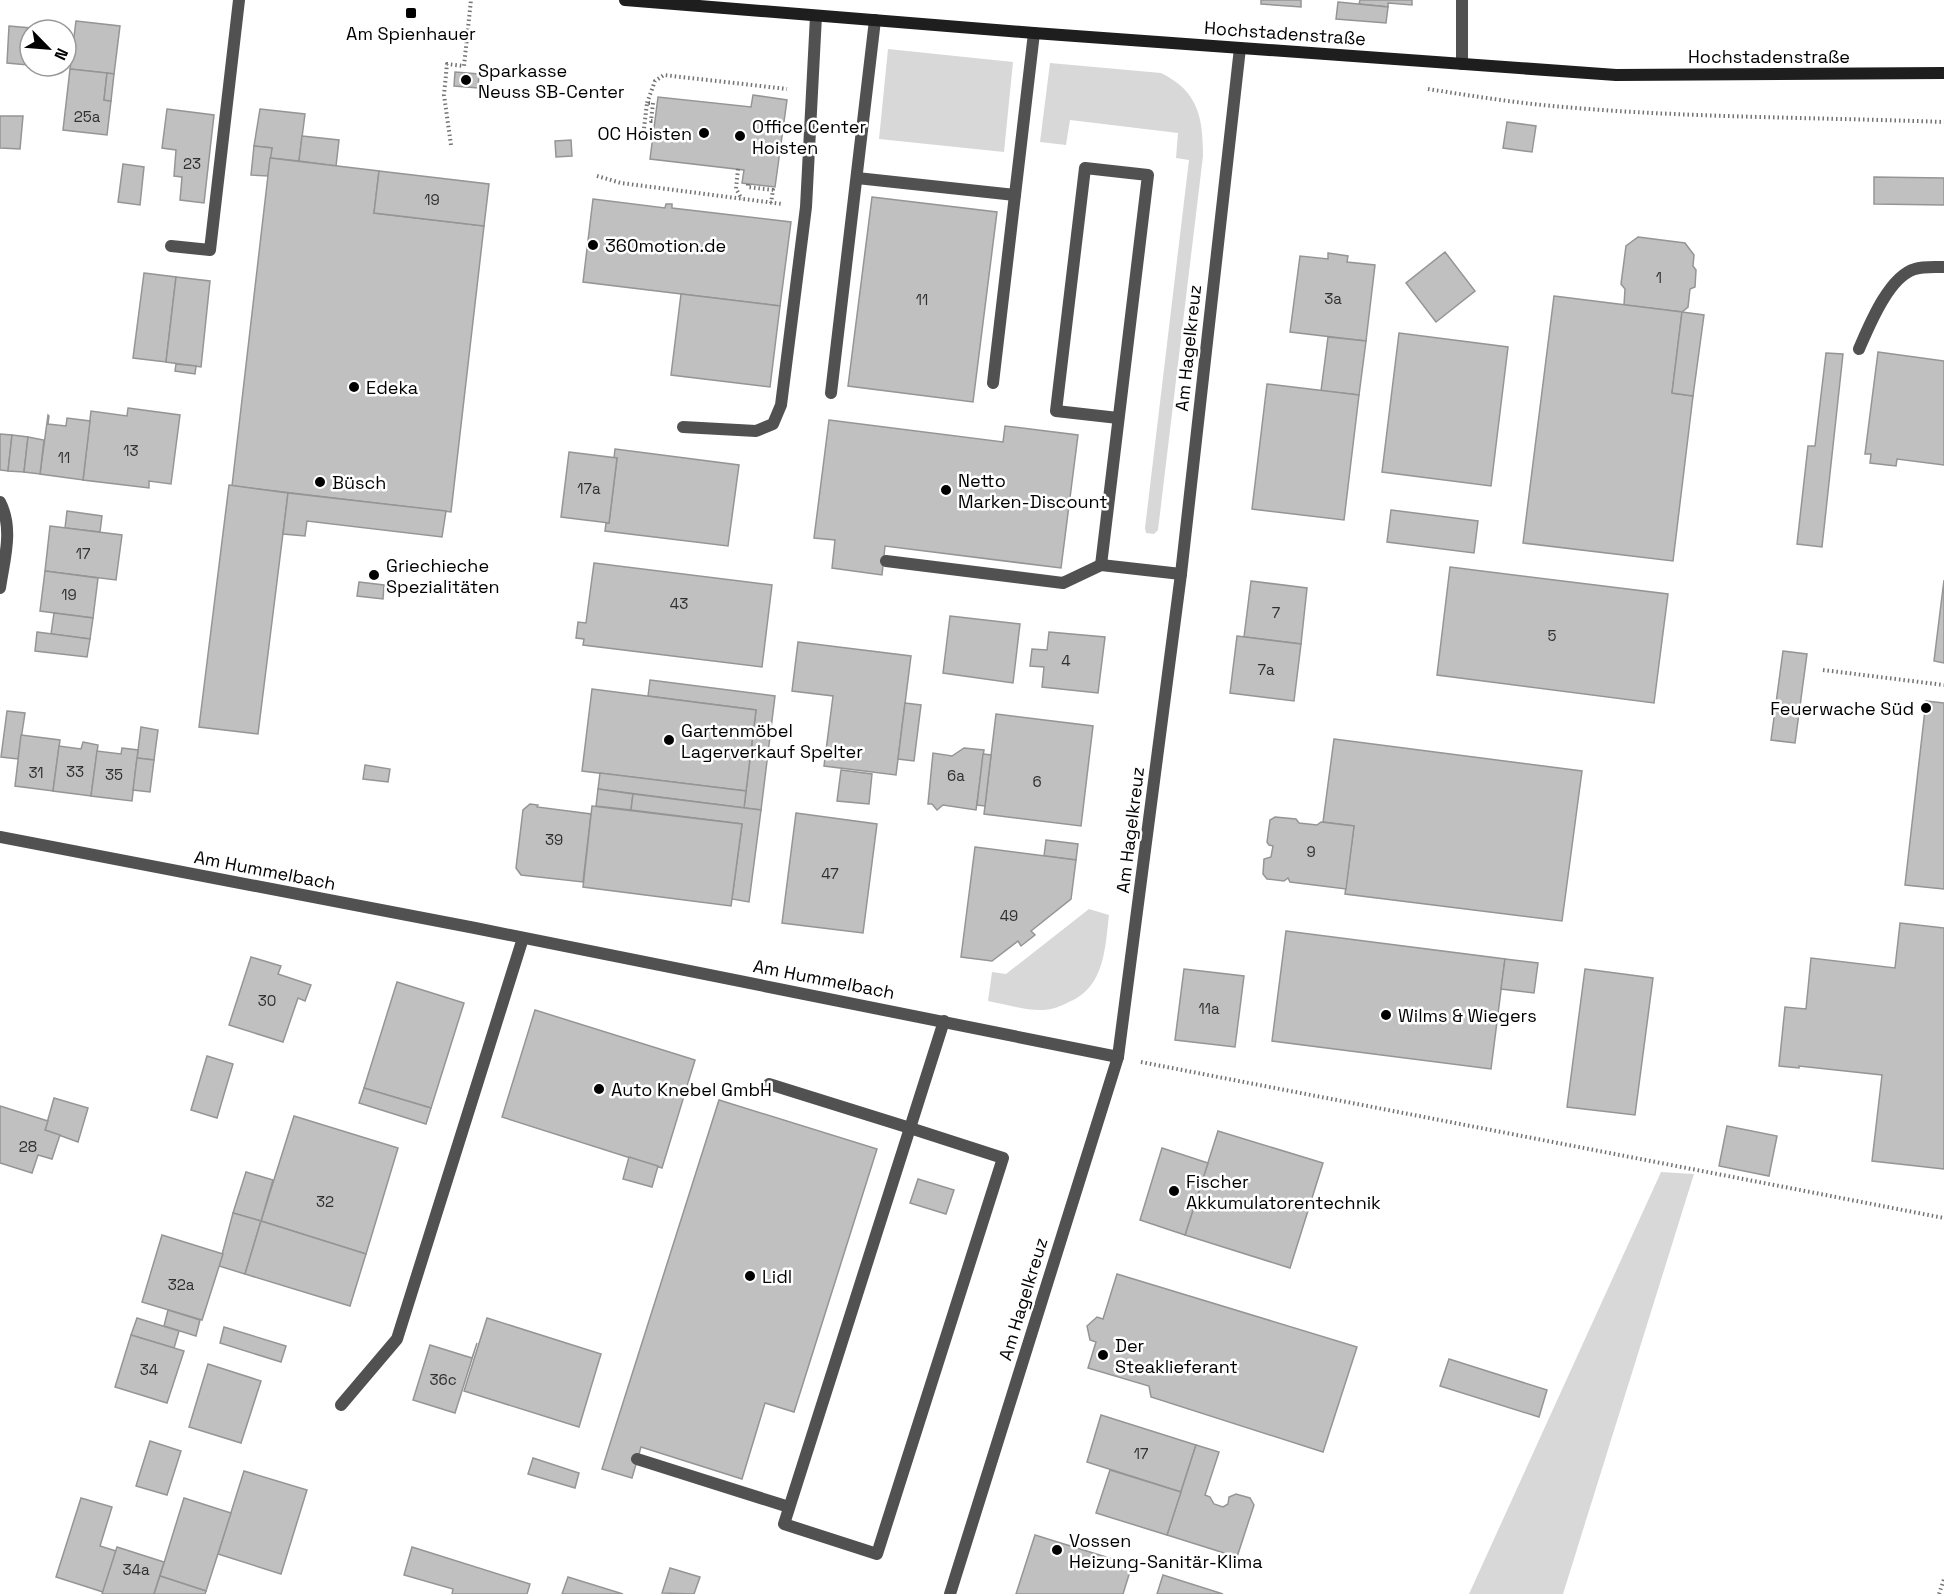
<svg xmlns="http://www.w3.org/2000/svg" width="1944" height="1594" viewBox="0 0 1944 1594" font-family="'Space Grotesk',sans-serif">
<rect width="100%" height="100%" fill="#fff"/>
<!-- green -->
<g fill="#d8d8d8">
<polygon points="888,49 1013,62 1004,152 879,139"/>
<path d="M1050,63l111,10c37,18 42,44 42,83l-45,374 -4,4 -8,-1 -1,-5 44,-368 -13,-2 2,-25 -108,-13 -4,25 -26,-3z"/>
<path d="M1089,909l20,6c-4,33 -4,72 -40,87 -8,4 -17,8 -26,8 -16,1 -39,-6 -55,-9l4,-29 14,2z"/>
<polygon points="1661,1172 1694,1174 1563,1594 1469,1594"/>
</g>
<!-- building -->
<g fill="#c0c0c0" stroke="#959595" stroke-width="1.5">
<polygon points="1261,0 1301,0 1301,7 1261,4"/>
<polygon points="1360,0 1412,0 1412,5 1388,3 1388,7 1359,4"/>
<polygon points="1338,2 1388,7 1386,23 1336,19"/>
<polygon points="76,21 120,26 114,74 70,69"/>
<polygon points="9,26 31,28 28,65 7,63"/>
<polygon points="70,69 107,73 104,100 111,101 107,135 63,130"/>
<polygon points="455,72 479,74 478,88 454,86"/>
<polygon points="107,73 114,74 111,101 104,100"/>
<polygon points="753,95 787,100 775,187 742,183 744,170 650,159 658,97 751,107"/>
<polygon points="167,109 214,115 204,203 180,200 182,177 174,176 176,150 162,148"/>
<polygon points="260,109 305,114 299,161 270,158 272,148 254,146"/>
<polygon points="0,116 23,116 20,149 0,148"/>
<polygon points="1507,122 1536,126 1532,152 1503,148"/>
<polygon points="302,136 339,140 336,166 299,161"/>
<polygon points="571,140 572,156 556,157 555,141"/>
<polygon points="254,146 272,148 268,176 251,175"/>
<polygon points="270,158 379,171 374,213 484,226 451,512 232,486"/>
<polygon points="123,164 144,167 140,205 118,202"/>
<polygon points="379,171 489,184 484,226 374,213"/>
<polygon points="1874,177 1944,178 1944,205 1874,204"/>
<polygon points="872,197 997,212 973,402 848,386"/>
<polygon points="593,199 665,208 666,204 672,204 672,208 791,222 780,306 583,282"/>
<polygon points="1638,237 1685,243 1694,255 1693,266 1696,270 1695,287 1690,289 1688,307 1682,312 1624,305 1625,289 1621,284 1626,246"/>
<polygon points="1445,252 1475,291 1436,322 1406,283"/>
<polygon points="1328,253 1348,256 1347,262 1375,265 1366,341 1290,332 1300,256 1328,259"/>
<polygon points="144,273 176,277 166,362 133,358"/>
<polygon points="176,277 210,281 201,367 166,362"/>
<polygon points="681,294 780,306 770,387 671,375"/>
<polygon points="1554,296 1682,312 1672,393 1693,396 1673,561 1523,543"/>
<polygon points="1682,312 1704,315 1693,396 1672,393"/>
<polygon points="1399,333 1508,347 1491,486 1382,472"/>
<polygon points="1328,337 1366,341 1359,395 1321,391"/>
<polygon points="1878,352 1944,361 1944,465 1897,459 1896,466 1870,463 1871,454 1865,454"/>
<polygon points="1826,353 1843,354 1822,547 1797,544 1808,446 1815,446"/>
<polygon points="176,364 196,366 195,374 175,371"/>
<polygon points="1267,384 1359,395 1344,520 1252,509"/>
<polygon points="128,408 180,415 171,484 149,481 149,488 83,480 91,411 127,416"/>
<polygon points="48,415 49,416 48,424 66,426 67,418 90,421 83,480 40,474"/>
<polygon points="829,420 1003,442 1005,426 1078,435 1061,568 885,546 882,575 832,568 835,540 814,538"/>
<polygon points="0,434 12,435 8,471 0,470"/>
<polygon points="12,435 28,437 24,472 8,471"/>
<polygon points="28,437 44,440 40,474 24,472"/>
<polygon points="615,449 739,465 728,546 605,531 606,523 609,523 617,458 614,458"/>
<polygon points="569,452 617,458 609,523 561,517"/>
<polygon points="229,485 288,493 258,734 199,727"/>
<polygon points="288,493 446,511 442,537 307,521 305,536 283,534"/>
<polygon points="1391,510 1478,521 1474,553 1387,542"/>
<polygon points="67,511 102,516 100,532 65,528"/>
<polygon points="50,526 122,535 116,580 45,571"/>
<polygon points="594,563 772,585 762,667 583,645 584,639 576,638 578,622 586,623"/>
<polygon points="1450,567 1668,594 1654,703 1437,675"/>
<polygon points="45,571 98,578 93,618 40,611"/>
<polygon points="1944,580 1944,663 1934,661"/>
<polygon points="1251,581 1307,588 1301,644 1244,637"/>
<polygon points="359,582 384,585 383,599 357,596"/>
<polygon points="54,613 93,618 90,639 51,634"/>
<polygon points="950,616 1020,624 1013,683 943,673"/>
<polygon points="37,632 90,639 87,657 35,651"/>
<polygon points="1049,632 1105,637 1098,693 1042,687 1044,667 1030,666 1032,649 1047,650"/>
<polygon points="1237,636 1301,644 1294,701 1230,693"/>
<polygon points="798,642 911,656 896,775 824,766 833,696 792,691"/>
<polygon points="1783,651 1807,654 1795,743 1771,740"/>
<polygon points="650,680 775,696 761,810 744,808 756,710 648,696"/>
<polygon points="592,689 756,710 746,791 582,771"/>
<polygon points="1926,701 1944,703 1944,889 1905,885"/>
<polygon points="905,703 921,705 914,761 898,759"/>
<polygon points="7,711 25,713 18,759 1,757"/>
<polygon points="996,714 1093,726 1081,826 984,814"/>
<polygon points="141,727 158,730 154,760 137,758"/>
<polygon points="21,735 60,740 53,791 15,786"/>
<polygon points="1334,739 1582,771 1562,921 1345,894 1354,826 1323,822"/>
<polygon points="83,742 98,745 91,796 53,791 59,746 81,749"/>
<polygon points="122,748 138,750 132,801 91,796 97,751 121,754"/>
<polygon points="964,748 984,750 976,810 943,805 937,810 932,804 928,804 933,753 952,756"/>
<polygon points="983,754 991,755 985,806 977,805"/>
<polygon points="137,758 154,760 150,792 133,790"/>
<polygon points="365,765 390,769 388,782 363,779"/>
<polygon points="841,770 872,774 869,804 837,801"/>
<polygon points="600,773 746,791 744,808 598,789"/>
<polygon points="598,789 633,794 631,810 596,806"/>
<polygon points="633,794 761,810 749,902 732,899 742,824 631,810"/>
<polygon points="530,804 538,805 537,807 591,814 583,882 521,875 516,868 523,810"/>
<polygon points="592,806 742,824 731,906 583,887"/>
<polygon points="796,813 877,824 863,933 782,923"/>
<polygon points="1275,817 1296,819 1299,823 1317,825 1321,822 1354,826 1346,889 1290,882 1288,878 1284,881 1267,879 1263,874 1264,859 1271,857 1273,846 1269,845 1267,842 1270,820"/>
<polygon points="1046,840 1078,844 1076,860 1044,856"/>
<polygon points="975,847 1076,860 1071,899 1031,931 1035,935 1021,946 1018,941 992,961 961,957"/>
<polygon points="1900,923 1944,928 1944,1169 1872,1161 1882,1075 1799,1066 1799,1068 1779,1066 1785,1007 1806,1009 1811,958 1895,968"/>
<polygon points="1286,931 1505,959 1491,1069 1272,1041"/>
<polygon points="251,957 281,966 278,974 311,985 305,1001 298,998 283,1042 229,1025"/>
<polygon points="1505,959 1538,963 1534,993 1501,989"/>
<polygon points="1184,969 1244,976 1235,1047 1175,1040"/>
<polygon points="1585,969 1653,978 1635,1115 1567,1107"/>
<polygon points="397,982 464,1003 431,1108 364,1088"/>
<polygon points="535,1010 695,1060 662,1168 502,1117"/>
<polygon points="207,1056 233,1064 217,1118 191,1110"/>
<polygon points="364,1088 431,1108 426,1124 359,1103"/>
<polygon points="54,1098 88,1108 78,1142 45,1130"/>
<polygon points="719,1100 877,1149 794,1412 765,1403 742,1479 641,1447 632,1478 602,1469"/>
<polygon points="0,1106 48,1121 45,1130 60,1135 52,1159 38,1155 32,1173 0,1163"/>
<polygon points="294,1116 398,1148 366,1254 261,1221"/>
<polygon points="1727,1126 1777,1136 1769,1176 1719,1166"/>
<polygon points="1218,1131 1323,1163 1290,1268 1185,1235"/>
<polygon points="1162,1148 1208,1163 1185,1235 1140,1220"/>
<polygon points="629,1157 658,1166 652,1187 623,1179"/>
<polygon points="246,1172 273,1180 261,1221 233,1213"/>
<polygon points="918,1179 954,1190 946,1214 910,1203"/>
<polygon points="233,1213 261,1221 245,1274 219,1266"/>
<polygon points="261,1221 366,1254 350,1306 245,1274"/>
<polygon points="162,1235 223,1254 202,1320 142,1302"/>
<polygon points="1117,1274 1357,1347 1323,1452 1151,1397 1149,1386 1088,1368 1096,1342 1090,1340 1087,1326 1097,1317 1103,1319"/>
<polygon points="168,1310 200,1320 196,1336 164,1326"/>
<polygon points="137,1318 179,1331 174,1348 131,1335"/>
<polygon points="487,1318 601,1354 579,1427 464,1391"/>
<polygon points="224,1327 286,1346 281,1362 220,1343"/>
<polygon points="131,1335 184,1351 167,1403 115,1387"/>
<polygon points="477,1343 455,1413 413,1400 430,1345 472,1358"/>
<polygon points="1449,1359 1547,1390 1539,1417 1440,1386"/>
<polygon points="208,1364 261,1381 241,1443 189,1427"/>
<polygon points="1101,1415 1196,1445 1181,1492 1087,1462"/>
<polygon points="150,1441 181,1451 167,1495 136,1486"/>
<polygon points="1196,1445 1219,1452 1205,1495 1210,1497 1214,1504 1223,1507 1228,1504 1229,1497 1236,1494 1250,1498 1254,1505 1237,1557 1167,1535"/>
<polygon points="533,1458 579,1473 575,1488 528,1474"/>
<polygon points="1110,1470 1181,1492 1167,1535 1096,1513"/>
<polygon points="244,1471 307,1490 281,1574 218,1554"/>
<polygon points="81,1498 112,1507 100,1546 116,1551 103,1592 56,1577"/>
<polygon points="184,1498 231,1513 206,1591 160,1576"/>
<polygon points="1035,1535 1132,1565 1123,1594 1016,1594"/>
<polygon points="117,1547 164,1562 154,1594 102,1594"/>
<polygon points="412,1547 530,1584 527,1594 452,1594 453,1589 404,1575"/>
<polygon points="670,1568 700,1577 694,1594 662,1593"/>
<polygon points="1163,1575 1223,1594 1157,1594"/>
<polygon points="160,1576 206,1591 205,1594 154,1594"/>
<polygon points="568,1577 623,1594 562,1594"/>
</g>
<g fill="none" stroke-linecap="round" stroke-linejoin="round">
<!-- path -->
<g stroke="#737373" stroke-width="4" stroke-dasharray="1.5 3" stroke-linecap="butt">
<path d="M1428,89c38,6 76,12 114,16 133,13 268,12 402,17"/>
<polyline points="647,103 655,81 664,75 787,89"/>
<polyline points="652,139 643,137 647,103 653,103 651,121 654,121"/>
<polyline points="451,145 444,95 447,64 464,66 471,0"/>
<polyline points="738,169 736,189 742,199"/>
<polyline points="597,176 621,183 782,204"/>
<polyline points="748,184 748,187 773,190 771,203"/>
<polyline points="1823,670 1944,685"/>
<polyline points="1141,1062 1944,1218"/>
<polyline points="1939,1594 1944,1579"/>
</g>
<!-- lane -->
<g stroke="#515151" stroke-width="12">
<polyline points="857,178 1015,195 1034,33"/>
<polyline points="171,246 210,250 239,0"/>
<path d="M1859,349c10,-23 30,-73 56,-80 9,-3 20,-2 29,-2"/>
<polyline points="993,383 1015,195"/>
<polyline points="831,393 875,20"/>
<polyline points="683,427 756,431 773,424 781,405 806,207 816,16"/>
<polyline points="886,561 1063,583 1101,565 1181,574"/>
<polyline points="1101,565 1148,175 1085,168 1056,411 1118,418"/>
<polyline points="769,1084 910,1128 944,1021"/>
<polygon points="910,1128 1003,1158 877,1554 784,1524"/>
<polyline points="637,1459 789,1507"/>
</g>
<!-- street -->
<g stroke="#515151" stroke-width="12">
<polyline points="1462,64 1462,0"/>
<path d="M0,502c14,27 4,58 0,86"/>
<polyline points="0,837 475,928 1118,1057"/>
<polyline points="341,1405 397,1339 523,938"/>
<polyline points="950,1594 1118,1057 1181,574 1240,48"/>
</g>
<!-- secondary -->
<polyline stroke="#1e1e1e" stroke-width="12" points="625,0 1034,33 1616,75 1944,73"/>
</g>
<!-- markers -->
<g fill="#000" stroke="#fff" stroke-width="2">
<rect x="405" y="7" width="12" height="12" rx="3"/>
<circle cx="466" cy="80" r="6"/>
<circle cx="704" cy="133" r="6"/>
<circle cx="740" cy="136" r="6"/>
<circle cx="593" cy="245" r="6"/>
<circle cx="354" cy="387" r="6"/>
<circle cx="320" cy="482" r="6"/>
<circle cx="946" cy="490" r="6"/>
<circle cx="374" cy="575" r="6"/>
<circle cx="1926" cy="708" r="6"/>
<circle cx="669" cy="740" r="6"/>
<circle cx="1386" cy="1015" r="6"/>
<circle cx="599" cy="1089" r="6"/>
<circle cx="1174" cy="1191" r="6"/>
<circle cx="750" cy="1276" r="6"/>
<circle cx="1103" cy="1355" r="6"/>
<circle cx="1057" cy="1550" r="6"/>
</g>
<g text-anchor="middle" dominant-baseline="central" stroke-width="5" stroke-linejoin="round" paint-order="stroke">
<!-- number labels -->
<g font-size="15" fill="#303030">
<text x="87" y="116">25a</text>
<text x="192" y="163">23</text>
<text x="432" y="199">19</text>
<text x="1659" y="277">1</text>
<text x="1333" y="298">3a</text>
<text x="922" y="299">11</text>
<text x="131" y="450">13</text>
<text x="64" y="457">11</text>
<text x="589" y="488">17a</text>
<text x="83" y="553">17</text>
<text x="69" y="594">19</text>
<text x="679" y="603">43</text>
<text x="1276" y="612">7</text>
<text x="1552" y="635">5</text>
<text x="1066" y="660">4</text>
<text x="1266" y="669">7a</text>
<text x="75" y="771">33</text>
<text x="36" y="772">31</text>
<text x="114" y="774">35</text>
<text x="956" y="775">6a</text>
<text x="1037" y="781">6</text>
<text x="554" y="839">39</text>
<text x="1311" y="851">9</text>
<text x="830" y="873">47</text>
<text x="1009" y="915">49</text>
<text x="267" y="1000">30</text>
<text x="1209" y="1008">11a</text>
<text x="28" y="1146">28</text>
<text x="325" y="1201">32</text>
<text x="181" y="1284">32a</text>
<text x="149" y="1369">34</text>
<text x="443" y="1379">36c</text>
<text x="1141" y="1453">17</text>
<text x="136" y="1569">34a</text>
</g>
<!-- poi labels -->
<g font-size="18" fill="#000" stroke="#fff" text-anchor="start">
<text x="411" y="33" text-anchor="middle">Am Spienhauer</text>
<text x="478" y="70">Sparkasse<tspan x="478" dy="21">Neuss SB-Center</tspan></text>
<text x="752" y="126">Office Center<tspan x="752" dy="21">Hoisten</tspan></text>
<text x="692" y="133" text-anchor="end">OC Hoisten</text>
<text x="605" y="245">360motion.de</text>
<text x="366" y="387">Edeka</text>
<text x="958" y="480">Netto<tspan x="958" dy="21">Marken-Discount</tspan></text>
<text x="332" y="482">Büsch</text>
<text x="386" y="565">Griechieche<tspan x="386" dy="21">Spezialitäten</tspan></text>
<text x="1914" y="708" text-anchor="end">Feuerwache Süd</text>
<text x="681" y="730">Gartenmöbel<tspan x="681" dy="21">Lagerverkauf Spelter</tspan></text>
<text x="1398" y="1015">Wilms &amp; Wiegers</text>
<text x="611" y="1089">Auto Knebel GmbH</text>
<text x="1186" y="1181">Fischer<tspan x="1186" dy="21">Akkumulatorentechnik</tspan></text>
<text x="762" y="1276">Lidl</text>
<text x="1115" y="1345">Der<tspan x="1115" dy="21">Steaklieferant</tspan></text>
<text x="1069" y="1540">Vossen<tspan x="1069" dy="21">Heizung-Sanitär-Klima</tspan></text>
</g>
<!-- street labels -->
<g font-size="18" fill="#000" stroke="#fff">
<text transform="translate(1285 33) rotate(4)">Hochstadenstraße</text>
<text x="1769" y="56">Hochstadenstraße</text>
<text transform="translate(1188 348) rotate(-84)">Am Hagelkreuz</text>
<text transform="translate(1130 830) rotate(-83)">Am Hagelkreuz</text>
<text transform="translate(265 870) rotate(11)">Am Hummelbach</text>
<text transform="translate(824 979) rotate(11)">Am Hummelbach</text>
<text transform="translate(1023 1299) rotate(-73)">Am Hagelkreuz</text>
</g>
</g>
<!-- north arrow -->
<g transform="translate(48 48) rotate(115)"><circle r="28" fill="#ffffff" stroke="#999999" stroke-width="1.5"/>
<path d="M0-4.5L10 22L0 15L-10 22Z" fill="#000000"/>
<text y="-9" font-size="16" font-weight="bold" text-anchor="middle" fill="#000000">N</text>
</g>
</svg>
